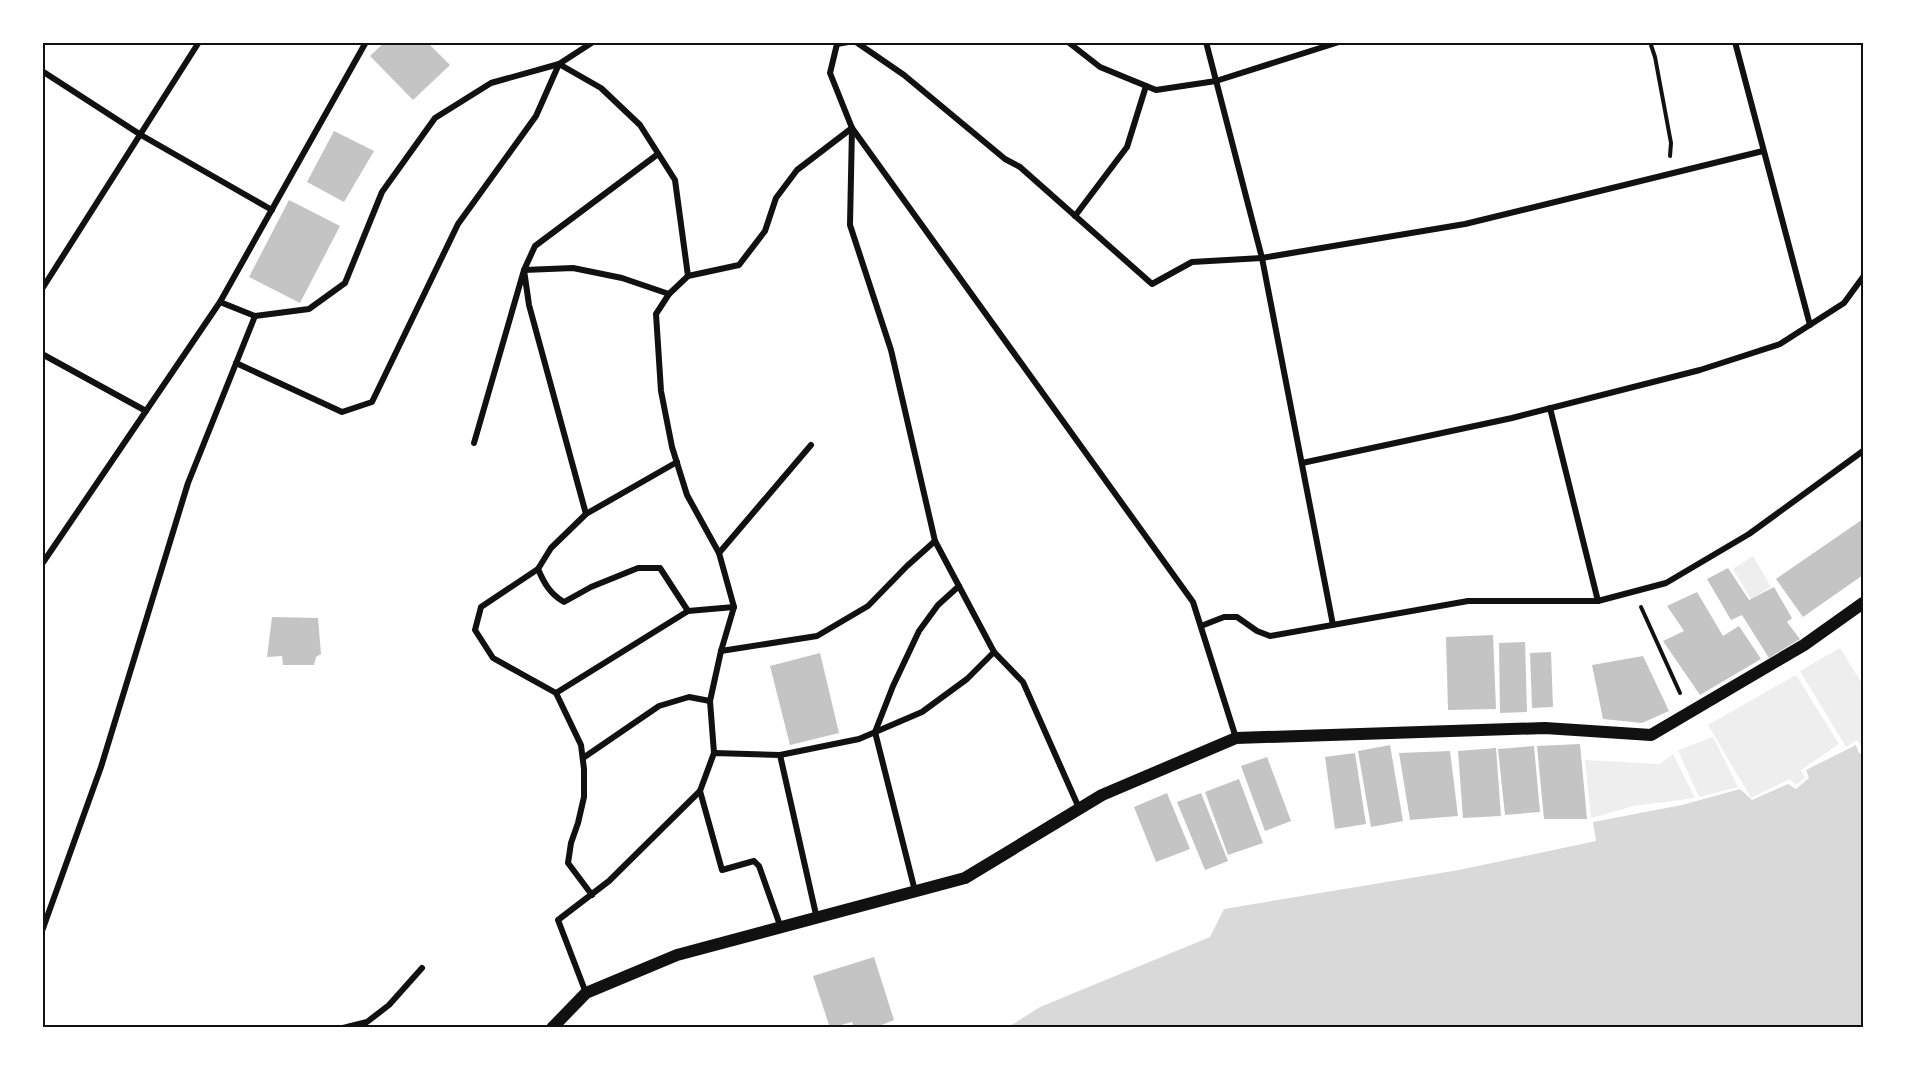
<svg xmlns="http://www.w3.org/2000/svg" width="1905" height="1070" viewBox="0 0 1905 1070" font-family="Cabin,sans-serif">
<rect width="100%" height="100%" fill="#fff"/>
<!-- green -->
<g fill="#eee">
<polygon points="1753,556 1771,587 1751,599 1733,569"/>
<polygon points="1840,648 1863,685 1863,749 1857,740 1846,747 1800,671"/>
<polygon points="1796,675 1839,744 1801,770 1805,778 1796,785 1790,779 1751,798 1708,725"/>
<polygon points="1713,737 1738,787 1699,797 1678,750"/>
<polygon points="1673,754 1695,798 1634,806 1591,818 1585,760 1660,764"/>
</g>
<!-- water -->
<polygon fill="#d9d9d9" points="1856,745 1859,753 1863,754 1863,1028 1007,1028 1040,1007 1210,937 1224,909 1459,870 1596,841 1593,822 1682,805 1740,789 1752,800 1788,784 1796,789 1809,778 1806,770"/>
<!-- building -->
<g fill="#c4c4c4">
<polygon points="385,42 427,42 450,65 413,100 370,56"/>
<polygon points="334,131 374,151 344,202 307,182"/>
<polygon points="289,200 340,226 300,303 249,277"/>
<polygon points="1863,519 1863,575 1803,617 1776,579"/>
<polygon points="1728,568 1749,600 1774,587 1792,618 1787,622 1800,639 1769,658 1742,615 1731,620 1707,579"/>
<polygon points="1697,592 1723,636 1739,626 1761,659 1700,695 1663,641 1684,631 1667,606"/>
<polygon points="272,617 318,618 321,654 316,657 314,665 283,665 282,656 267,657"/>
<polygon points="1493,635 1496,709 1448,710 1446,637"/>
<polygon points="1525,642 1527,712 1500,713 1499,643"/>
<polygon points="1551,652 1553,707 1532,708 1530,653"/>
<polygon points="820,653 839,733 790,745 770,666"/>
<polygon points="1643,656 1669,711 1642,723 1603,719 1592,665"/>
<polygon points="1580,744 1587,819 1544,819 1537,746"/>
<polygon points="1390,745 1403,821 1371,827 1358,751"/>
<polygon points="1534,746 1540,812 1505,815 1498,749"/>
<polygon points="1496,748 1501,816 1463,818 1458,751"/>
<polygon points="1450,751 1458,816 1410,820 1399,753"/>
<polygon points="1355,753 1366,824 1335,829 1325,757"/>
<polygon points="1267,757 1291,821 1265,831 1241,766"/>
<polygon points="1239,779 1263,843 1228,855 1205,792"/>
<polygon points="1167,793 1190,849 1156,862 1134,807"/>
<polygon points="1201,793 1228,861 1205,870 1177,802"/>
<polygon points="874,957 894,1020 879,1026 879,1028 854,1028 852,1022 830,1028 813,976"/>
</g>
<g fill="none" stroke-linecap="round" stroke-linejoin="round">
<!-- path -->
<g stroke="#111" stroke-width="4">
<polyline points="1650,42 1655,57 1671,143 1670,156"/>
<polyline points="1641,607 1680,693"/>
</g>
<!-- minor -->
<g stroke="#111" stroke-width="6">
<polyline points="848,42 837,44 830,73 852,128 1193,602 1236,738"/>
<polyline points="856,42 904,75 1005,159 1020,167 1152,284 1192,262 1262,258 1465,224 1763,151"/>
<polyline points="1068,42 1100,67 1156,90 1216,81 1339,42"/>
<polyline points="1206,42 1262,258 1333,625"/>
<polyline points="1735,42 1810,325"/>
<polyline points="42,71 141,135 272,210"/>
<polyline points="1075,216 1127,147 1146,86"/>
<polyline points="688,276 739,265 765,231 776,198 797,170 852,128"/>
<polyline points="42,289 199,42"/>
<polyline points="220,302 255,316 309,309 345,283 382,192 435,118 491,83 559,64 601,88 640,125 675,180 688,276 669,294 656,314 661,391 672,447 687,495 719,553 734,607 721,651 710,701 714,753"/>
<polyline points="42,354 146,411"/>
<polyline points="236,363 342,412 372,402 458,224 536,116 559,64 593,42"/>
<polyline points="1550,408 1598,601"/>
<polyline points="474,443 524,270 573,268 622,278 669,294"/>
<polyline points="1302,463 1512,418 1700,370 1780,344 1844,303 1863,277"/>
<polyline points="586,514 529,305 524,270 535,246 658,154"/>
<polyline points="719,553 811,445"/>
<polyline points="42,564 220,302 366,42"/>
<path d="M538,569c6,14 12,25 26,33l27,-15 47,-19h22l28,43"/>
<polyline points="1201,626 1224,617 1237,617 1257,631 1270,636 1468,601 1598,601 1666,583 1749,534 1863,451"/>
<polyline points="721,651 817,636 868,606 907,566 935,541"/>
<polyline points="994,652 1023,682 1079,808"/>
<polyline points="556,693 688,611 734,607"/>
<polyline points="780,755 817,919"/>
<polyline points="583,758 659,706 689,697 710,701"/>
<polyline points="700,791 722,870 754,861 759,866 781,928"/>
<polyline points="915,891 875,732 893,686 919,631 938,605 959,586"/>
<polyline points="592,895 568,863 571,843 578,823 584,797 584,769 581,745 556,693 493,658 475,630 481,607 538,569 551,548 586,514 677,462"/>
<polyline points="42,931 101,767 188,483 255,316"/>
<polyline points="586,993 558,920 609,881 700,791 714,753 780,755 859,739 922,712 967,679 994,652 935,541 891,350 850,225 852,128"/>
<polyline points="343,1028 367,1022 389,1005 422,968"/>
</g>
<!-- secondary -->
<polyline stroke="#111" stroke-width="12" points="552,1028 586,993 677,955 965,878 1102,795 1236,738 1545,728 1651,735 1804,645 1863,603"/>
</g>
<!-- border -->
<rect width="1905" height="1070" fill="none" stroke="#ffffff" stroke-width="87"/>
<rect x="44" y="44" width="1818" height="982" fill="none" stroke="#111" stroke-width="2"/>
</svg>
